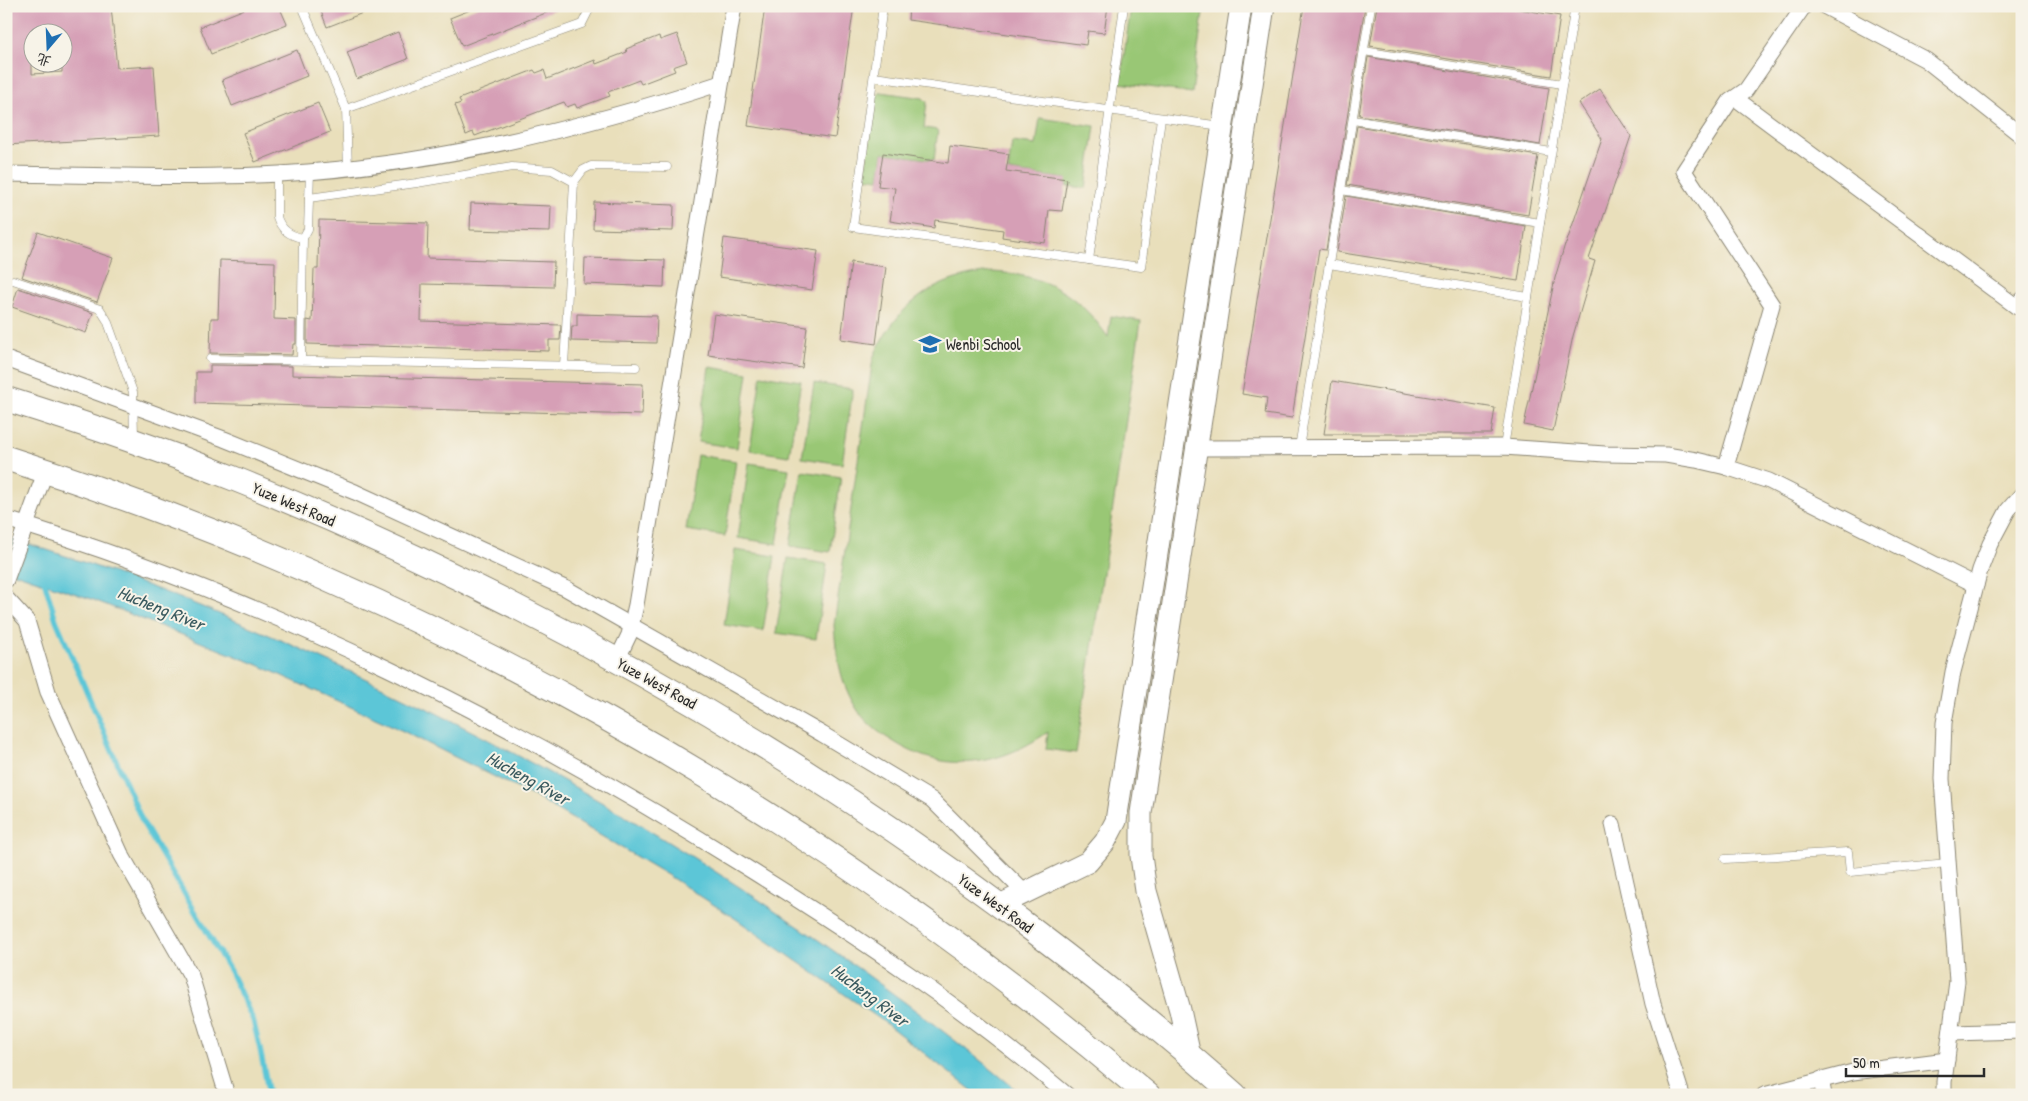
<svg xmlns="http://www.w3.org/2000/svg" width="2028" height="1101" viewBox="0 0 2028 1101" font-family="'Patrick Hand','LXGW WenKai TC',sans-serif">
<rect width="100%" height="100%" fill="#f7f3e8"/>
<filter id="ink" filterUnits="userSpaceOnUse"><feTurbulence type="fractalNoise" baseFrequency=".02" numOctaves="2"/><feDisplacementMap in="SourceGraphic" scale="10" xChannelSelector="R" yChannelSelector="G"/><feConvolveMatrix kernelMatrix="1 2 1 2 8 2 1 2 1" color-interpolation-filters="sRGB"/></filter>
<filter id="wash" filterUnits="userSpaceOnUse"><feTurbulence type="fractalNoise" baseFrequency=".0096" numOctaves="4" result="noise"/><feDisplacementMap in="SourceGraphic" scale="20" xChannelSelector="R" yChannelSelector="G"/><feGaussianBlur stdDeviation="1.12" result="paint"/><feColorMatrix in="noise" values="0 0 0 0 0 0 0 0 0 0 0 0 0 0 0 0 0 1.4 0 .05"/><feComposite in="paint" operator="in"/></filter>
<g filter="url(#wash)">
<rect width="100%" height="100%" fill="#e9dfbb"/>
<!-- green -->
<g fill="#99c775" stroke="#627950">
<polygon points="1131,6 1204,6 1192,93 1120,83"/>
<polygon points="881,92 923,98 927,102 924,128 938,130 934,160 883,153 879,179 864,177 876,97"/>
<polygon points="1040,118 1095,126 1086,188 1066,186 1066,179 1008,171 1012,142 1036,145"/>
<path d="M993,272c53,3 85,22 115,65l3,-21 30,5 -65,432 -30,-4 2,-17c-50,35 -104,43 -157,8 -14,-8 -28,-20 -36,-34 -15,-24 -19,-53 -21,-81l39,-267c24,-54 61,-81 120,-86z"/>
<polygon points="709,367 748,373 737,448 698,442"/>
<polygon points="761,375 801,381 789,456 750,450"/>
<polygon points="814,383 853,389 842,464 802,458"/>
<polygon points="697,455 736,461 725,536 686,530"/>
<polygon points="749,463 789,469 777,544 738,538"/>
<polygon points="802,471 841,477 830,552 790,546"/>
<polygon points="735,550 775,556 763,631 724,625"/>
<polygon points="788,558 827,564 816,639 776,633"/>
</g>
<!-- water -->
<path fill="#5cc6d7" stroke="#447881" d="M6,537c112,34 221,78 328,127 247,113 479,258 689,431h-45l-98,-76 -144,-100 -67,-43 -132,-78 -142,-71 -139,-63 -162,-64 -88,-30z"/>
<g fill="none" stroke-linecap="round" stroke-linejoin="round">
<!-- stream -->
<polyline stroke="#5cc6d7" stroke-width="5.5" points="43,577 56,620 143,823 230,971 253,1020 260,1049 269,1095"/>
</g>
<g id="blocks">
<!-- building -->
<g fill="#d69fb6" fill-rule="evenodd">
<path d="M6,6h105l6,62 37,-2 5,70 -153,9zM32,32h30v40l-30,2z"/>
<polygon points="252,6 279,6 287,24 211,54 200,27"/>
<polygon points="319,6 378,6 378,7 327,27"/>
<polygon points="480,6 561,6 561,7 462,46 450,18"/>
<polygon points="765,6 854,6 835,138 748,126"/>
<polygon points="909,6 1108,6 1104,33 1088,31 1086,45 908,20"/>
<polygon points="1304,6 1365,6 1326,250 1319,249 1292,418 1265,414 1267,398 1242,394"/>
<polygon points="1377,6 1501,6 1560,16 1551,76 1370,46"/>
<polygon points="398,32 408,59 357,79 347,52"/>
<polygon points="677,34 687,62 673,67 675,71 641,84 639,80 608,92 610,96 577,108 575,104 567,107 564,102 475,136 473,132 466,135 455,105 461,103 459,99 534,70 536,73 544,70 547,79 595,60 596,64 627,52 626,49 659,36 660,40"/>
<polygon points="297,50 307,76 232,106 222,80"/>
<polygon points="1368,57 1549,88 1540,145 1359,115"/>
<polygon points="1600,89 1631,136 1589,259 1595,261 1573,336 1553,431 1524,425 1555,278 1565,244 1566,244 1602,139 1579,103"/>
<polygon points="318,103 330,132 255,162 243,133"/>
<polygon points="1357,126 1538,156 1528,215 1347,185"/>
<polygon points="950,146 1009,154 1006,171 1067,179 1062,211 1049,210 1045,243 1002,237 1003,230 935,220 934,228 890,221 895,188 878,186 883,153 948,163"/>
<polygon points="1346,196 1526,226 1518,281 1337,252"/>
<polygon points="594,202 674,205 673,231 593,229"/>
<polygon points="471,203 551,206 550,232 470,230"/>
<polygon points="319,220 428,223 427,258 554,262 553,287 422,284 421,321 561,325 560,340 549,340 549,351 307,344 307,320 312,321 314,269 318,269"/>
<polygon points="38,232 113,258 97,302 22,277"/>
<polygon points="724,238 818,251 812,290 719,277"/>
<polygon points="585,258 665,260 664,287 584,284"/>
<polygon points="220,260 275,262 274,319 296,320 296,344 293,344 292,355 210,353 211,318 218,318"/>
<polygon points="851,262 886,267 876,344 841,339"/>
<polygon points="18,288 93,313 86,333 12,307"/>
<polygon points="577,314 657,316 656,343 571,341 572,326 577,326"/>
<polygon points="714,314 807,327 802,368 708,355"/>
<polygon points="210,365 292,366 292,375 643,384 642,415 196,403 196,372 210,372"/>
<polygon points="1332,381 1495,408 1491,434 1324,434"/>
</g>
</g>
</g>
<g filter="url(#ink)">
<use href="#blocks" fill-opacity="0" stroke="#8a8573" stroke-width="1"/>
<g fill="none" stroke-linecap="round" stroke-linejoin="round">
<!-- lane casing -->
<g stroke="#8a8573" stroke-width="9">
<g id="lane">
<polyline points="302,6 346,109 348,169"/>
<polyline points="883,6 853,227 1089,260 1124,6"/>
<polyline points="1364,51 1562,84"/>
<polyline points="874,77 1221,126"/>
<polyline points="346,109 582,24 591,6"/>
<polyline points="1353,120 1551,152"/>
<path d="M277,174v43c4,13 13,19 26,21"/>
<polyline points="574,182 583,170 591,166 667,167"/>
<polyline points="1341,190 1540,223"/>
<polyline points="309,198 417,183 512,167 552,170 574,182 564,366"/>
<polyline points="1089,260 1141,267 1161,118"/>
<polyline points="1329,264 1528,297"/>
<polyline points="6,282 13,280 100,309 107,320 133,392 134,437"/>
<polyline points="210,359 636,367"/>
<polyline points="301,360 303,238 308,229 310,172"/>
<polyline points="1504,447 1575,6"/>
<polyline points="1299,448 1371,6"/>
<polyline points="1725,859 1848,852 1850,872 1948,863"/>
</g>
</g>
<!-- street casing -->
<g stroke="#8a8573" stroke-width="17">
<g id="street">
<polyline points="1824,6 1926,60 2022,136"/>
<polyline points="1735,98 2017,307 2022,300"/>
<path d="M6,174c101,1 202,6 302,-2 141,-11 279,-45 413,-89"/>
<polyline points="6,359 224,439 355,492 567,589 822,734 932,800 1025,893"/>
<polyline points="1196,448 1504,447 1605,454 1666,455 1696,460 1726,467 1769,481 1976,585"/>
<polyline points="1726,467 1772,305 1684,171 1730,101 1746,90 1804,6"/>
<path d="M6,519c262,79 506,202 738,347 111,69 222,143 323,229"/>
<polyline points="6,580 46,470"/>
<polyline points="6,598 27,621 48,692 121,854 191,976 227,1095"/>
<polyline points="617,660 629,635 636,605 734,6"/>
<polyline points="1613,824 1653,1004 1682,1095"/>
<polyline points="1952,1033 2022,1031"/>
<polyline points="1821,1079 1824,1095"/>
<polyline points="1764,1095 1853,1072 1947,1060"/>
<polyline points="1944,1095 1944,1082 1957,981 1942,779 1944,723 1953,672 1980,570 1990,544 2008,510 2022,494"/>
</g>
</g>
<!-- secondary casing -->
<g stroke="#8a8573" stroke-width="23">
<g id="secondary">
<polyline points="1000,905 1088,862 1105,842 1116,821 1241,6"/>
<polyline points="1190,1056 1180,1010 1146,891 1141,856 1141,813 1264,6"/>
</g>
</g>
<!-- primary casing -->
<g stroke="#8a8573" stroke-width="26">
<g id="primary">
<path d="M6,399c77,24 154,50 229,80 284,114 551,265 795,449 70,53 139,108 205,167"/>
<path d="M6,458c419,133 808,353 1142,637"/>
</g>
</g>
<!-- lane -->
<use href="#lane" stroke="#fff" stroke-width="8"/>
<!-- street -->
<use href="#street" stroke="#fff" stroke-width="15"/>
<!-- secondary -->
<use href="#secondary" stroke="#fff" stroke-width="21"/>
<!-- primary -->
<use href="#primary" stroke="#fff" stroke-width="24"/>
</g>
</g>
<!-- icons -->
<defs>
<g id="school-bare" transform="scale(1.725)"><path d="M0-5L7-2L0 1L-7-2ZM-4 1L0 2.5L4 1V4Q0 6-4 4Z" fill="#1f6fb2" stroke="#f7f3e8" stroke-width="2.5" paint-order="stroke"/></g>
</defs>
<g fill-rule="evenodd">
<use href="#school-bare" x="930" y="344"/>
</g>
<g text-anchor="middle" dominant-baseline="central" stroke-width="4" stroke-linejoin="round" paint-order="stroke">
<!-- poi labels -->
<g font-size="16" fill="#2b2b2b" stroke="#f7f3e8" text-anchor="start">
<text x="946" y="344">Wenbi School</text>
</g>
<!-- street labels -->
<g font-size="16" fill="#2b2b2b" stroke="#f7f3e8">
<text transform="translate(294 504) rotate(23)">Yuze West Road</text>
<text transform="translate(657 683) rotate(29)">Yuze West Road</text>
<text transform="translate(996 903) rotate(36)">Yuze West Road</text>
</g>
<!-- water labels -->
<g font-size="18" font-style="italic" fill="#3a5a5f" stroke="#f7f3e8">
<text transform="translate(161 608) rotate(22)">Hucheng River</text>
<text transform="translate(528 778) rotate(29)">Hucheng River</text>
<text transform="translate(870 995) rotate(37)">Hucheng River</text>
</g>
</g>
<!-- margin -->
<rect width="2028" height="1101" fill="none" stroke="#f7f3e8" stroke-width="25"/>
<!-- north arrow -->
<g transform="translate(48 48) rotate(199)"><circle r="24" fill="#f7f3e8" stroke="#a5a39c"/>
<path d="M0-4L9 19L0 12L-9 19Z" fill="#1f6fb2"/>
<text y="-8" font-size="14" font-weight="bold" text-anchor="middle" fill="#2b2b2b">北</text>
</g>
<!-- scale -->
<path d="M1846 1068v8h138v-8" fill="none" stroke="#2b2b2b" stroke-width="2.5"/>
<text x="1853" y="1068" font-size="15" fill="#2b2b2b" stroke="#f7f3e8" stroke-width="4" paint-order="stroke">50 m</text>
</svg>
